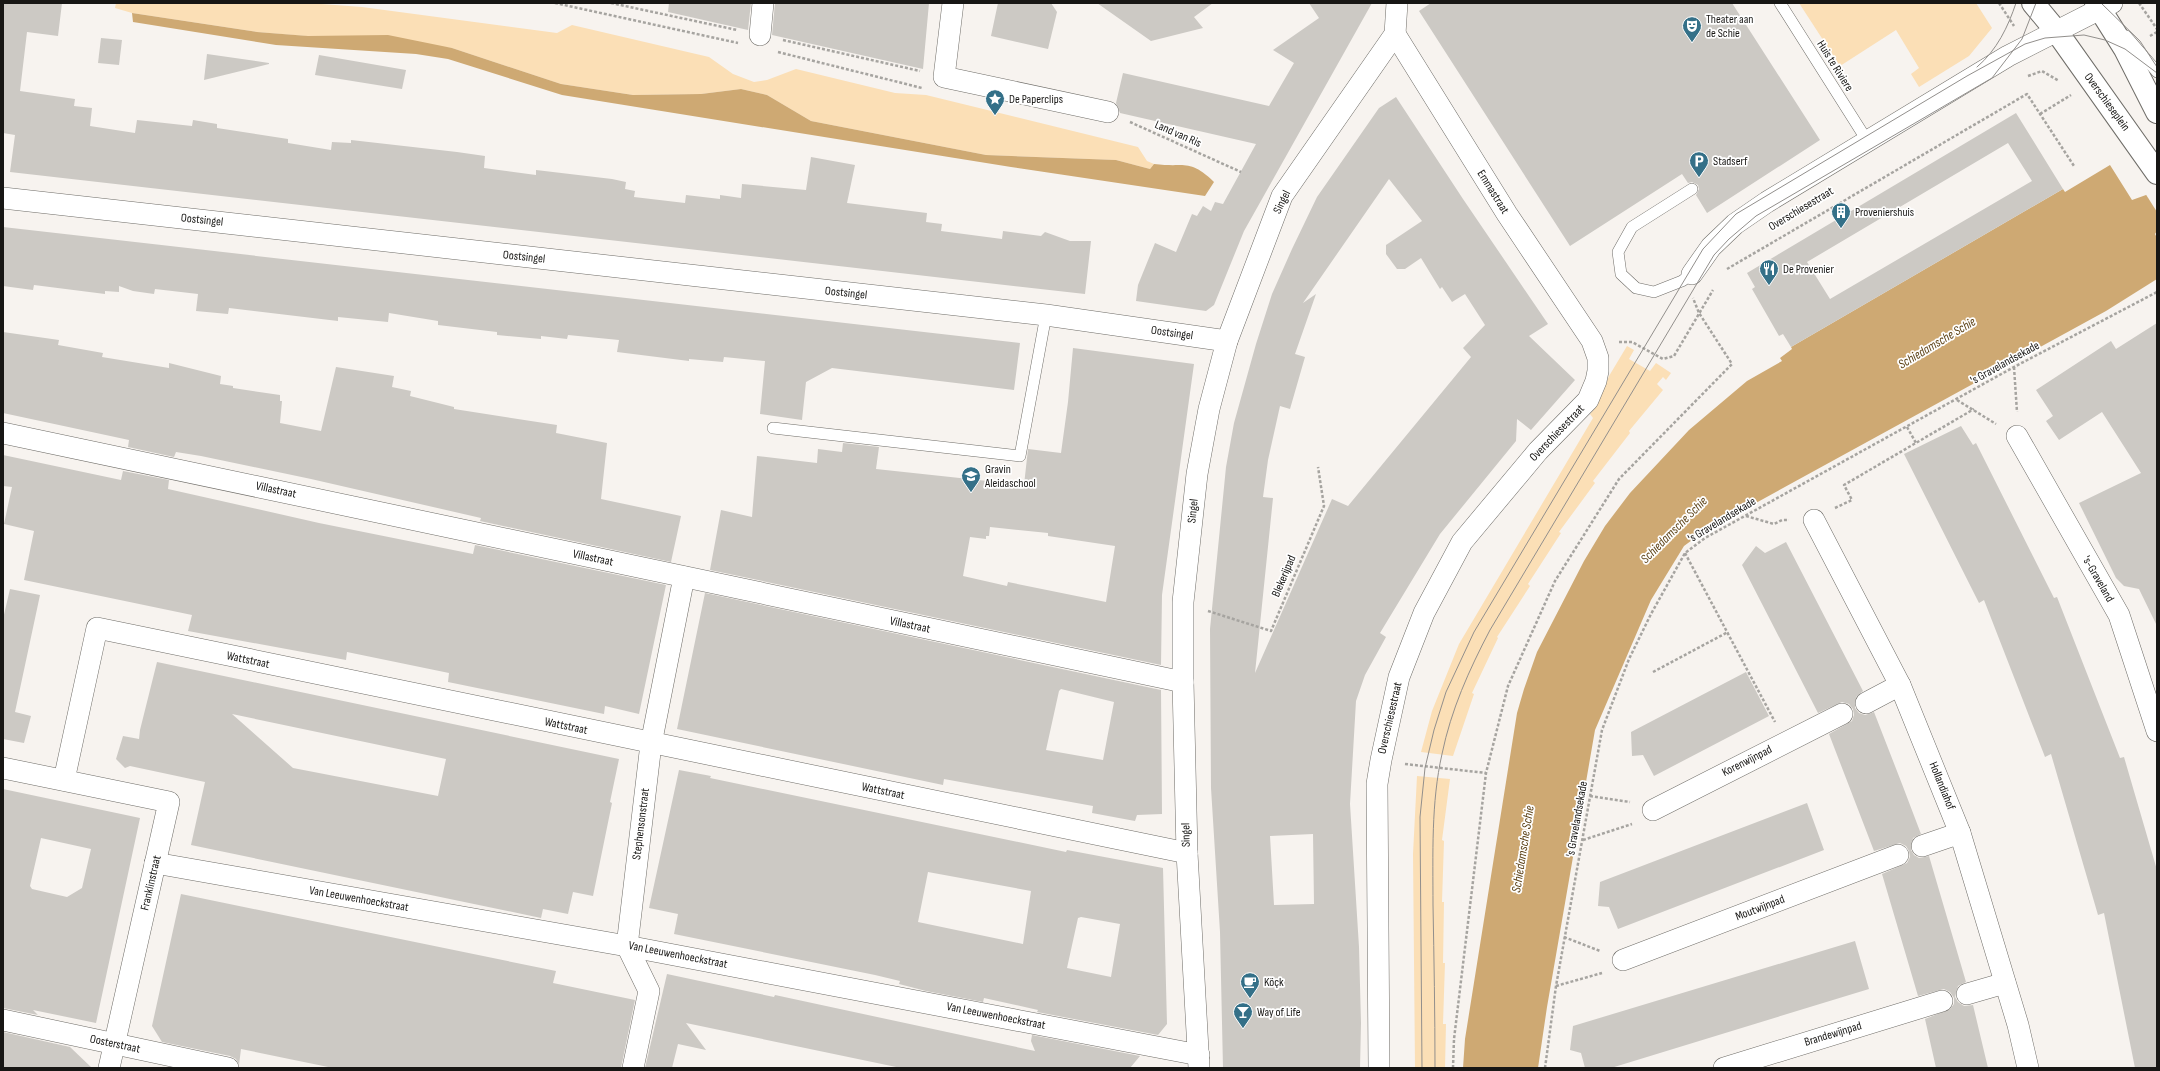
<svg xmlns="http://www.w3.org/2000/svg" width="2160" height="1071" viewBox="0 0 2160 1071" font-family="'Sofia Sans Condensed',sans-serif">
<rect width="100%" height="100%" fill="#f7f3ef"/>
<!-- green -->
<g fill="#fbdfb6">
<polygon points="116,3 308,3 362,7 557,33 572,25 709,57 733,74 754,82 767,80 796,69 895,93 926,95 1138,147 1147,161 1154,164 1150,169 1116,160 986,155 811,121 767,95 741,89 701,94 633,95 561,84 452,48 257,32 132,13 115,8"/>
<polygon points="1799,3 1976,3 1992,28 1969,56 1919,87 1911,74 1919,68 1896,30 1840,66"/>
<polygon points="1627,346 1634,350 1629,359 1650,371 1656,363 1671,373 1666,380 1663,377 1657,384 1663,390 1629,431 1630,433 1593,481 1595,483 1559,532 1561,533 1528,584 1530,586 1497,637 1498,638 1472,693 1474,694 1453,756 1421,752 1432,711 1459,644 1593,418 1590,414 1596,407 1609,376"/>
<polygon points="1417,776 1450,779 1442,840 1444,841 1442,902 1444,902 1443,963 1445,963 1443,1024 1446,1024 1445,1068 1415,1068 1413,854"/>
</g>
<!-- water -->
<g fill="#cea973">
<path d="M132,13l125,19 51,4 80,-1 64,13 109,36 72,11 68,-1 40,-5 26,6 44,26 175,34 130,5 34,9 4,-5c31,4 35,-6 60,18l-9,14 -194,-29 -449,-72 -114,-36 -32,-5 -140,-9 -143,-23z"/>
<polygon points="2110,165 2132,200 2146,195 2157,188 2157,231 2155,234 2157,238 2157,279 2106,311 1703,532 1684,546 1651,600 1595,730 1547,1007 1538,1068 1463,1068 1465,1039 1517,713 1524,689 1537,652 1584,561 1605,526 1630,493 1689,430 1747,381 1782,361 1780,358 1792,349 1791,347 2063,189 2065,192"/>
</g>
<!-- pier -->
<polygon fill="#f7f3ef" points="2157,186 2157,212 2145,193"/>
<!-- building -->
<g fill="#ccc9c4" fill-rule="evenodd">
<polygon points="3,3 62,3 58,36 27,32 20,91 75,99 74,106 92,108 90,126 135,133 137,120 192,126 193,120 217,124 217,128 288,139 288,143 331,150 332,142 351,143 351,140 457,152 485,156 484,168 536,175 536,170 612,179 626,182 625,189 635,191 634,197 685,203 686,195 720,199 720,195 741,198 742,184 806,190 811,157 855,165 847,203 927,213 926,222 942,224 941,231 1002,239 1003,231 1041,236 1045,232 1070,241 1091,241 1085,294 10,172 15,135 3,133"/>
<polygon points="669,3 751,3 748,30 668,12"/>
<polygon points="775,3 929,3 923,69 772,35"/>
<polygon points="998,3 1051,3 1057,12 1048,49 991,36"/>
<polygon points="1097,3 1213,3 1194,17 1203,28 1151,41"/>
<polygon points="1309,3 1372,3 1244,231 1214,305 1206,311 1136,301 1138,285 1155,243 1176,252 1192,214 1197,216 1203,206 1211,211 1215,202 1223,204 1256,144 1120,113 1116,103 1123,73 1269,106 1294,63 1273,50 1319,18"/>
<polygon points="1431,3 1732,3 1820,140 1707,213 1696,195 1699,189 1698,185 1692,182 1688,183 1682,174 1570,246 1419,11"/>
<polygon points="101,38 122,40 119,65 98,63"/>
<polygon points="207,54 269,63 269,64 204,80"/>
<polygon points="319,55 406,70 402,89 315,75"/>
<path d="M1396,97l67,102 85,125 -19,12 46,44 -44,50 -14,-11 -1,22 -76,93 -60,99 6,4 -21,38 -9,26 -6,103 9,143 2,76 -1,45h-137l-3,-136 -9,-144 -1,-159 16,-162 8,-44 22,-79 16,-50 20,-45 25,-52 62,-89zM1389,179l33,42 -36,24v9l11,15h8l16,-11 19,31 2,-2 10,15 13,-8 20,31 -22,23 8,9 -123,149 -16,-7 -77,174 18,-175 -10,-1 5,-37 12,-54 10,3 15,-52 -10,-3 21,-60 -13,9zM1313,834l1,70 -40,1 -4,-69z"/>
<path d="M2016,113l47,76 -272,158 -8,-13 -4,2 -27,-47 3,-2 -8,-14zM2008,143l24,38 -202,118 -23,-37z"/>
<polygon points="3,227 1020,343 1014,390 832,368 806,382 802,420 760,414 765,361 724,357 723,362 689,359 689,361 617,352 619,340 568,335 567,339 541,336 541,339 497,335 497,332 438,325 438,321 389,313 388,322 338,317 338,321 229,308 228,314 196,311 198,294 155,289 154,294 133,291 119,286 119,292 105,291 105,294 34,285 33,290 3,286"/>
<polygon points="2157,323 2157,626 2139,589 2124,586 2116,578 2079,503 2141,473 2102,412 2059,440 2046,421 2053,416 2036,390 2111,341 2116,349"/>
<polygon points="3,332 59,340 58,345 103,353 102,357 169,368 169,363 221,376 220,384 233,386 233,388 280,395 280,401 282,401 280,423 321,431 336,367 394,376 392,387 411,391 410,396 454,407 454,409 557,425 556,433 607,443 601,499 681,516 671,562 480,521 481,518 311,479 201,456 176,452 174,457 128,447 129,440 3,413"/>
<path d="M1073,348l121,16 -32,231 -1,70 -451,-95 11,-60 31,7 5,-61 60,7 1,-14 24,3 1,-9 36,4 -3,22 148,16 4,-36 33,4 7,-51zM990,527l58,6v3l67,10 -9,56 -98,-20 -1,4 -44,-10 7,-39 16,2v-3h3z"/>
<polygon points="1961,426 1973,445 1976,443 2054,598 2057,597 2120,758 2124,757 2157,870 2157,1068 2135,1068 2104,913 2098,915 2051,754 2045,757 1984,600 1979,603 1904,454"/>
<polygon points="3,455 121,480 123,471 169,480 168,489 319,523 473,554 475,545 666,585 639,714 605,706 604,714 448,682 449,673 347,652 346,660 188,631 192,615 24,580 34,531 4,524 12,487 3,486"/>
<polygon points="1786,542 1863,691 1856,697 1855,708 1859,713 1865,715 1874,712 1902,784 1921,834 1913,838 1911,850 1914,855 1919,858 1929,856 1966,982 1958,986 1955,997 1958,1002 1964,1006 1973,1005 1988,1068 1936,1068 1925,1019 1950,1009 1954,1004 1954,998 1950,992 1944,989 1918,996 1882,874 1907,863 1910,857 1909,851 1906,846 1900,843 1874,851 1829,734 1852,721 1854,715 1853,709 1849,704 1842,702 1818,713 1742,565 1756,546 1765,553"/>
<polygon points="10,589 40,595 15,712 31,716 24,743 3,739 3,619"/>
<path d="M705,593l456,97 1,124 -25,1 -2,6 -43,-8 1,-7 -149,-27 -1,6 -266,-56zM1061,689l53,13 -11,58 -57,-10 13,-59z"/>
<path d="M157,662l462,97 -9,43 2,1 -19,93 -20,-4 -5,22 -25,-5 -2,9 -350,-73 14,-63 -75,-16 -5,2 -9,-9 7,-23 16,3 1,-9zM232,714l214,45 -8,37 -145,-28z"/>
<polygon points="1746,672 1769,716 1654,776 1643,755 1632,756 1631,732"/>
<path d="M679,770l32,6 -1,2 356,74 1,-2 96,18 4,156 -9,11 -121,-23 1,-2 -54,-12 -1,4 -57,-11 -27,-7 1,-3 -25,-6 -201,-41 4,-20 -29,-6zM928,872l103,19 -8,53 -105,-22zM1081,917l39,7 -9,53 -44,-9 11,-50z"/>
<path d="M3,789l137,29 -44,205 -63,-13 5,5 -35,-7zM41,838l50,11 -9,39 -15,9 -35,-8 -2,-3z"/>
<polygon points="1807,803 1824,850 1618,929 1609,907 1598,906 1600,882"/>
<polygon points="181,894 556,971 553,983 635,1000 621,1068 333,1068 241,1049 239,1065 236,1059 230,1056 162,1042 152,1026"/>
<polygon points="1855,941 1869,989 1611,1068 1585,1068 1581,1053 1570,1050 1573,1026"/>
<polygon points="667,974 774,997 775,995 1035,1051 1031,1041 1032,1035 1140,1056 1130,1068 901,1068 686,1023 706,1050 678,1044 672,1068 645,1068"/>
<polygon points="3,1032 70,1047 92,1068 3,1068"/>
</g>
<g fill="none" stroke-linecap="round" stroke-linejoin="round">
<!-- lane casing -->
<g stroke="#6f6d68" stroke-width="12">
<g id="lane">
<polyline points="1780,3 1868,142"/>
<polyline points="2126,36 2157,72"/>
<polyline points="1692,274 1682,281 1654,292 1636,288 1621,274 1618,252 1632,227 1692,189"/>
<polyline points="773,428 1020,456 1046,315"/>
</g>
</g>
<!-- street casing -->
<g stroke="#6f6d68" stroke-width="22">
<g id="street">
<polyline points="953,3 944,77 1108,112"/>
<polyline points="760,35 763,3"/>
<polyline points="3,198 1046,315 1227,341"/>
<polyline points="1692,274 1711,247 1735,224 1767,202 2008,56 2112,3"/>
<polyline points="3,433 1183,682"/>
<polyline points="2017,436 2119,615 2157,731"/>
<polyline points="1814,520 1900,685 1960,833 2018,1025 2028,1068"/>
<polyline points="1866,703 1900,685"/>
<polyline points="3,768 169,802 109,1068"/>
<polyline points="64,780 97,628 1187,853"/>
<polyline points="1653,810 1842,714"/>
<polyline points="1922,846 1960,833"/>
<polyline points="155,863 627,946 1199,1055"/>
<polyline points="1623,960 1898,855"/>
<polyline points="1967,994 2005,983"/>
<polyline points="3,1020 228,1068"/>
<polyline points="633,1068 649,991 627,946 651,744 684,577"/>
<polyline points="1199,1068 1187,853 1183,682 1183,602 1197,474 1209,409 1227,341 1282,196 1395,34 1397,3"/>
<polyline points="1379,1068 1377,784 1381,760 1399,677 1424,613 1462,542 1538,451 1588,400 1596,381 1598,371 1598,358 1592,341 1507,214 1395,34"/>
<polyline points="1724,1068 1942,1001"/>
</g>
</g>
<!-- secondary casing -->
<g stroke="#6f6d68" stroke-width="24">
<g id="secondary">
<polyline points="2033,3 2057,32 2157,173"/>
<polyline points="2096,3 2125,49 2157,112"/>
</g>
</g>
<!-- path -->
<g stroke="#a6a4a0" stroke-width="2.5" stroke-dasharray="3 2" stroke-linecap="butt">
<polyline points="555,3 738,43"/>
<polyline points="611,3 737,30"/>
<polyline points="1999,3 2014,26"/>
<polyline points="2139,3 2157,29"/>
<polyline points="2150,36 2157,32"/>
<polyline points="783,40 920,71"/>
<polyline points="778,52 922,88"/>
<polyline points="2028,76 2042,71 2059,81"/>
<polyline points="2040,114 2071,95"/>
<polyline points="1130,122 1241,172"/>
<polyline points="1727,269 2027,94 2074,166"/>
<polyline points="1619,342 1632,342 1663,359 1674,356 1713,290"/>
<polyline points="2014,367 2017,412"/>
<polyline points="1957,400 1996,424"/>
<polyline points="1907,427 1916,443"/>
<polyline points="1835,508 1852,500 1844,485 1974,409"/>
<polyline points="1746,516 1774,524 1782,520 1789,520"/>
<polyline points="1685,553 1775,722"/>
<polyline points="1208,611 1271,631 1324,506 1318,467"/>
<polyline points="1653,672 1728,632"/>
<polyline points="1405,764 1486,773"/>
<polyline points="1590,796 1630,802"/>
<polyline points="1583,840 1632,824"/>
<polyline points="1564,937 1600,951"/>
<polyline points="1556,986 1602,973"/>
<polyline points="1453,1068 1454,1039 1486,773 1508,686 1555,581 1619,479 1732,364 1699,313 1693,298"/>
<polyline points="1545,1068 1556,986 1602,730 1629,659 1651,614 1685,553 1705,538 2014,367 2157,292"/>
</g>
<!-- lane -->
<use href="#lane" stroke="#fff" stroke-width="11"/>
<!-- street -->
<use href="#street" stroke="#fff" stroke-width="21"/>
<!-- secondary -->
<use href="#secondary" stroke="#fff" stroke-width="22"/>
<!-- tram -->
<g stroke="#928f8c" stroke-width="1">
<polyline points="2101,3 2140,41 2157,67"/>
<path d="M1977,67c20,-17 31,-40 39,-64"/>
<polyline points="1422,1068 1420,817 1425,768 1434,730 1446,692 1474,632 1703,249 1736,214 1967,76 2025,44 2045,38 2084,35 2105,40 2125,49 2157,73"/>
<path d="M1435,1068c0,-54 -1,-109 -2,-163 0,-51 -2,-102 9,-151 9,-44 27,-84 48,-124l224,-375 15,-16 27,-23 236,-138 30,-39 14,-36"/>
</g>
</g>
<!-- icons -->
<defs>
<g id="theatre-pin" transform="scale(1)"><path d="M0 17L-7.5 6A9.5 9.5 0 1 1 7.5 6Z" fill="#347088" stroke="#fff"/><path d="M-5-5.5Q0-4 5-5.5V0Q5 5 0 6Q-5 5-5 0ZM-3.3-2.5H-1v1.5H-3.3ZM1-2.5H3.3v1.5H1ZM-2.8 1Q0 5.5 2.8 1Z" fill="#fff"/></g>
<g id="sight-pin" transform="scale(1)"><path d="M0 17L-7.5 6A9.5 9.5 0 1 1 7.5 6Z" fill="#347088" stroke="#fff"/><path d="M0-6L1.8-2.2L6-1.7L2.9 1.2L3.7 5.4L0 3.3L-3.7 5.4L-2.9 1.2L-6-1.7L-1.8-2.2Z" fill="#fff"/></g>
<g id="parking-pin" transform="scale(1)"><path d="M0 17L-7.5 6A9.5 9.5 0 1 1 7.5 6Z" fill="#347088" stroke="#fff"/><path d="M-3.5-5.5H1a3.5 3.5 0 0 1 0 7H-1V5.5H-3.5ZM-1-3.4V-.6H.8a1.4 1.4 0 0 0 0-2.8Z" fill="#fff"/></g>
<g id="building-pin" transform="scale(1)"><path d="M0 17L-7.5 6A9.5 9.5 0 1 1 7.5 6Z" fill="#347088" stroke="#fff"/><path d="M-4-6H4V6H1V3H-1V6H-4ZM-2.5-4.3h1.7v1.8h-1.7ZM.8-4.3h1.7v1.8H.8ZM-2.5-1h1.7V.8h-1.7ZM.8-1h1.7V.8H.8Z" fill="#fff"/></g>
<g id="restaurant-pin" transform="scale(1)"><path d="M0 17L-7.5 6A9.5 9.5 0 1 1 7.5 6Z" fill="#347088" stroke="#fff"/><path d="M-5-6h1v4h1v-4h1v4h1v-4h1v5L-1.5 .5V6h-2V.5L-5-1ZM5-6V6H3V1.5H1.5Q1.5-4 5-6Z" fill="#fff"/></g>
<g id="school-pin" transform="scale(1)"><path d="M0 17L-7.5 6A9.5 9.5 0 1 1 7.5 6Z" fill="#347088" stroke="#fff"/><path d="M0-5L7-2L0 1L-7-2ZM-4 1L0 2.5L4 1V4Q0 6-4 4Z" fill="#fff"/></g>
<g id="cafe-pin" transform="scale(1)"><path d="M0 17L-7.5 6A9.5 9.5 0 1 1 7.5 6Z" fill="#347088" stroke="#fff"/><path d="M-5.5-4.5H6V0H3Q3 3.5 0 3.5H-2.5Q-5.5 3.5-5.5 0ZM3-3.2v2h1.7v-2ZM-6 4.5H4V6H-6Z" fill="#fff"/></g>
<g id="bar-pin" transform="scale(1)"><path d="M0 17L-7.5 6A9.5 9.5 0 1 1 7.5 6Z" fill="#347088" stroke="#fff"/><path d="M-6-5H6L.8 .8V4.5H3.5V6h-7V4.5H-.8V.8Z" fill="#fff"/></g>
</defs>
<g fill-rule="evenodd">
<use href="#theatre-pin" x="1692" y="26"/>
<use href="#sight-pin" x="995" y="99"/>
<use href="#parking-pin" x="1699" y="161"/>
<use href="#building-pin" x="1841" y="212"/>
<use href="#restaurant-pin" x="1769" y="269"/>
<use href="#school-pin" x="971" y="476"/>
<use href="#cafe-pin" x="1250" y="982"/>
<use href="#bar-pin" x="1243" y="1012"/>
</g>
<g text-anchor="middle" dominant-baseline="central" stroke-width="3.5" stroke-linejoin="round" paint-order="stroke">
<!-- poi labels -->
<g font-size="12" fill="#171614" stroke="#fff" text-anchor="start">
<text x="1706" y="19">Theater aan<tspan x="1706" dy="14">de Schie</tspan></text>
<text x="1009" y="99">De Paperclips</text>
<text x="1713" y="161">Stadserf</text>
<text x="1855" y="212">Proveniershuis</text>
<text x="1783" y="269">De Provenier</text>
<text x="985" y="469">Gravin<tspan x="985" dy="14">Aleidaschool</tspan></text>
<text x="1264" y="982">Köçk</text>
<text x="1257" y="1012">Way of Life</text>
</g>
<!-- street labels -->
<g font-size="12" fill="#171614" stroke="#fff">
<text transform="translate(1835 66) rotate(58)">Huis te Riviere</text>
<text transform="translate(2107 102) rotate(54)">Overschieseplein</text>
<text transform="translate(1178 134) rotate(24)">Land van Ris</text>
<text transform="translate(1493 192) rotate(58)">Emmastraat</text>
<text transform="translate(1282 202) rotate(-64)">Singel</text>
<text transform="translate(1801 209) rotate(-31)">Overschiesestraat</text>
<text transform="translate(202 220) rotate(6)">Oostsingel</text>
<text transform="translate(524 257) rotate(6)">Oostsingel</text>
<text transform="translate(846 293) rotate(6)">Oostsingel</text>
<text transform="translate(1172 333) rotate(8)">Oostsingel</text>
<text transform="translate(2005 363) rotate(-29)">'s Gravelandsekade</text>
<text transform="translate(1557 433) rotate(-46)">Overschiesestraat</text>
<text transform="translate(276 490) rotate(12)">Villastraat</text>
<text transform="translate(1193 511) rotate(-84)">Singel</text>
<text transform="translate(1722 520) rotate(-31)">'s Gravelandsekade</text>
<text transform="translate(593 558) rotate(12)">Villastraat</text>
<text transform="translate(1284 576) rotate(-67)">Blekerijpad</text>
<text transform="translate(2098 579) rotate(60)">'s-Graveland</text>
<text transform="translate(910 625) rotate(12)">Villastraat</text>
<text transform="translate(248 660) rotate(12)">Wattstraat</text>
<text transform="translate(1390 718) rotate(-77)">Overschiesestraat</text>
<text transform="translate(566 726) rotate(12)">Wattstraat</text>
<text transform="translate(1747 761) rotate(-27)">Korenwijnpad</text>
<text transform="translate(1942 786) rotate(68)">Hollandiahof</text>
<text transform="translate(883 791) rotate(12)">Wattstraat</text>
<text transform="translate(1577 819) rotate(-80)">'s Gravelandsekade</text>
<text transform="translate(641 824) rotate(-83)">Stephensonstraat</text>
<text transform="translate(1186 835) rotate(-91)">Singel</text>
<text transform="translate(151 883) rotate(-77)">Franklinstraat</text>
<text transform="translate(359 899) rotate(10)">Van Leeuwenhoeckstraat</text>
<text transform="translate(1760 908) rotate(-21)">Moutwijnpad</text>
<text transform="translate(678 955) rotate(11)">Van Leeuwenhoeckstraat</text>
<text transform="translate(996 1016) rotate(11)">Van Leeuwenhoeckstraat</text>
<text transform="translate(1833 1034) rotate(-17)">Brandewijnpad</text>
<text transform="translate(115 1044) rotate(12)">Oosterstraat</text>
</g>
<!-- water labels -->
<g font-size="13" font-style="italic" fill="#5d4318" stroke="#fff">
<text transform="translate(1937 343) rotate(-31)">Schiedamsche Schie</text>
<text transform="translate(1674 530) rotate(-45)">Schiedamsche Schie</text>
<text transform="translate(1523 849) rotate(-81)">Schiedamsche Schie</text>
</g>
</g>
<!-- border -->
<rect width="2160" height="1071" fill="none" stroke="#171614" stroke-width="8"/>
</svg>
